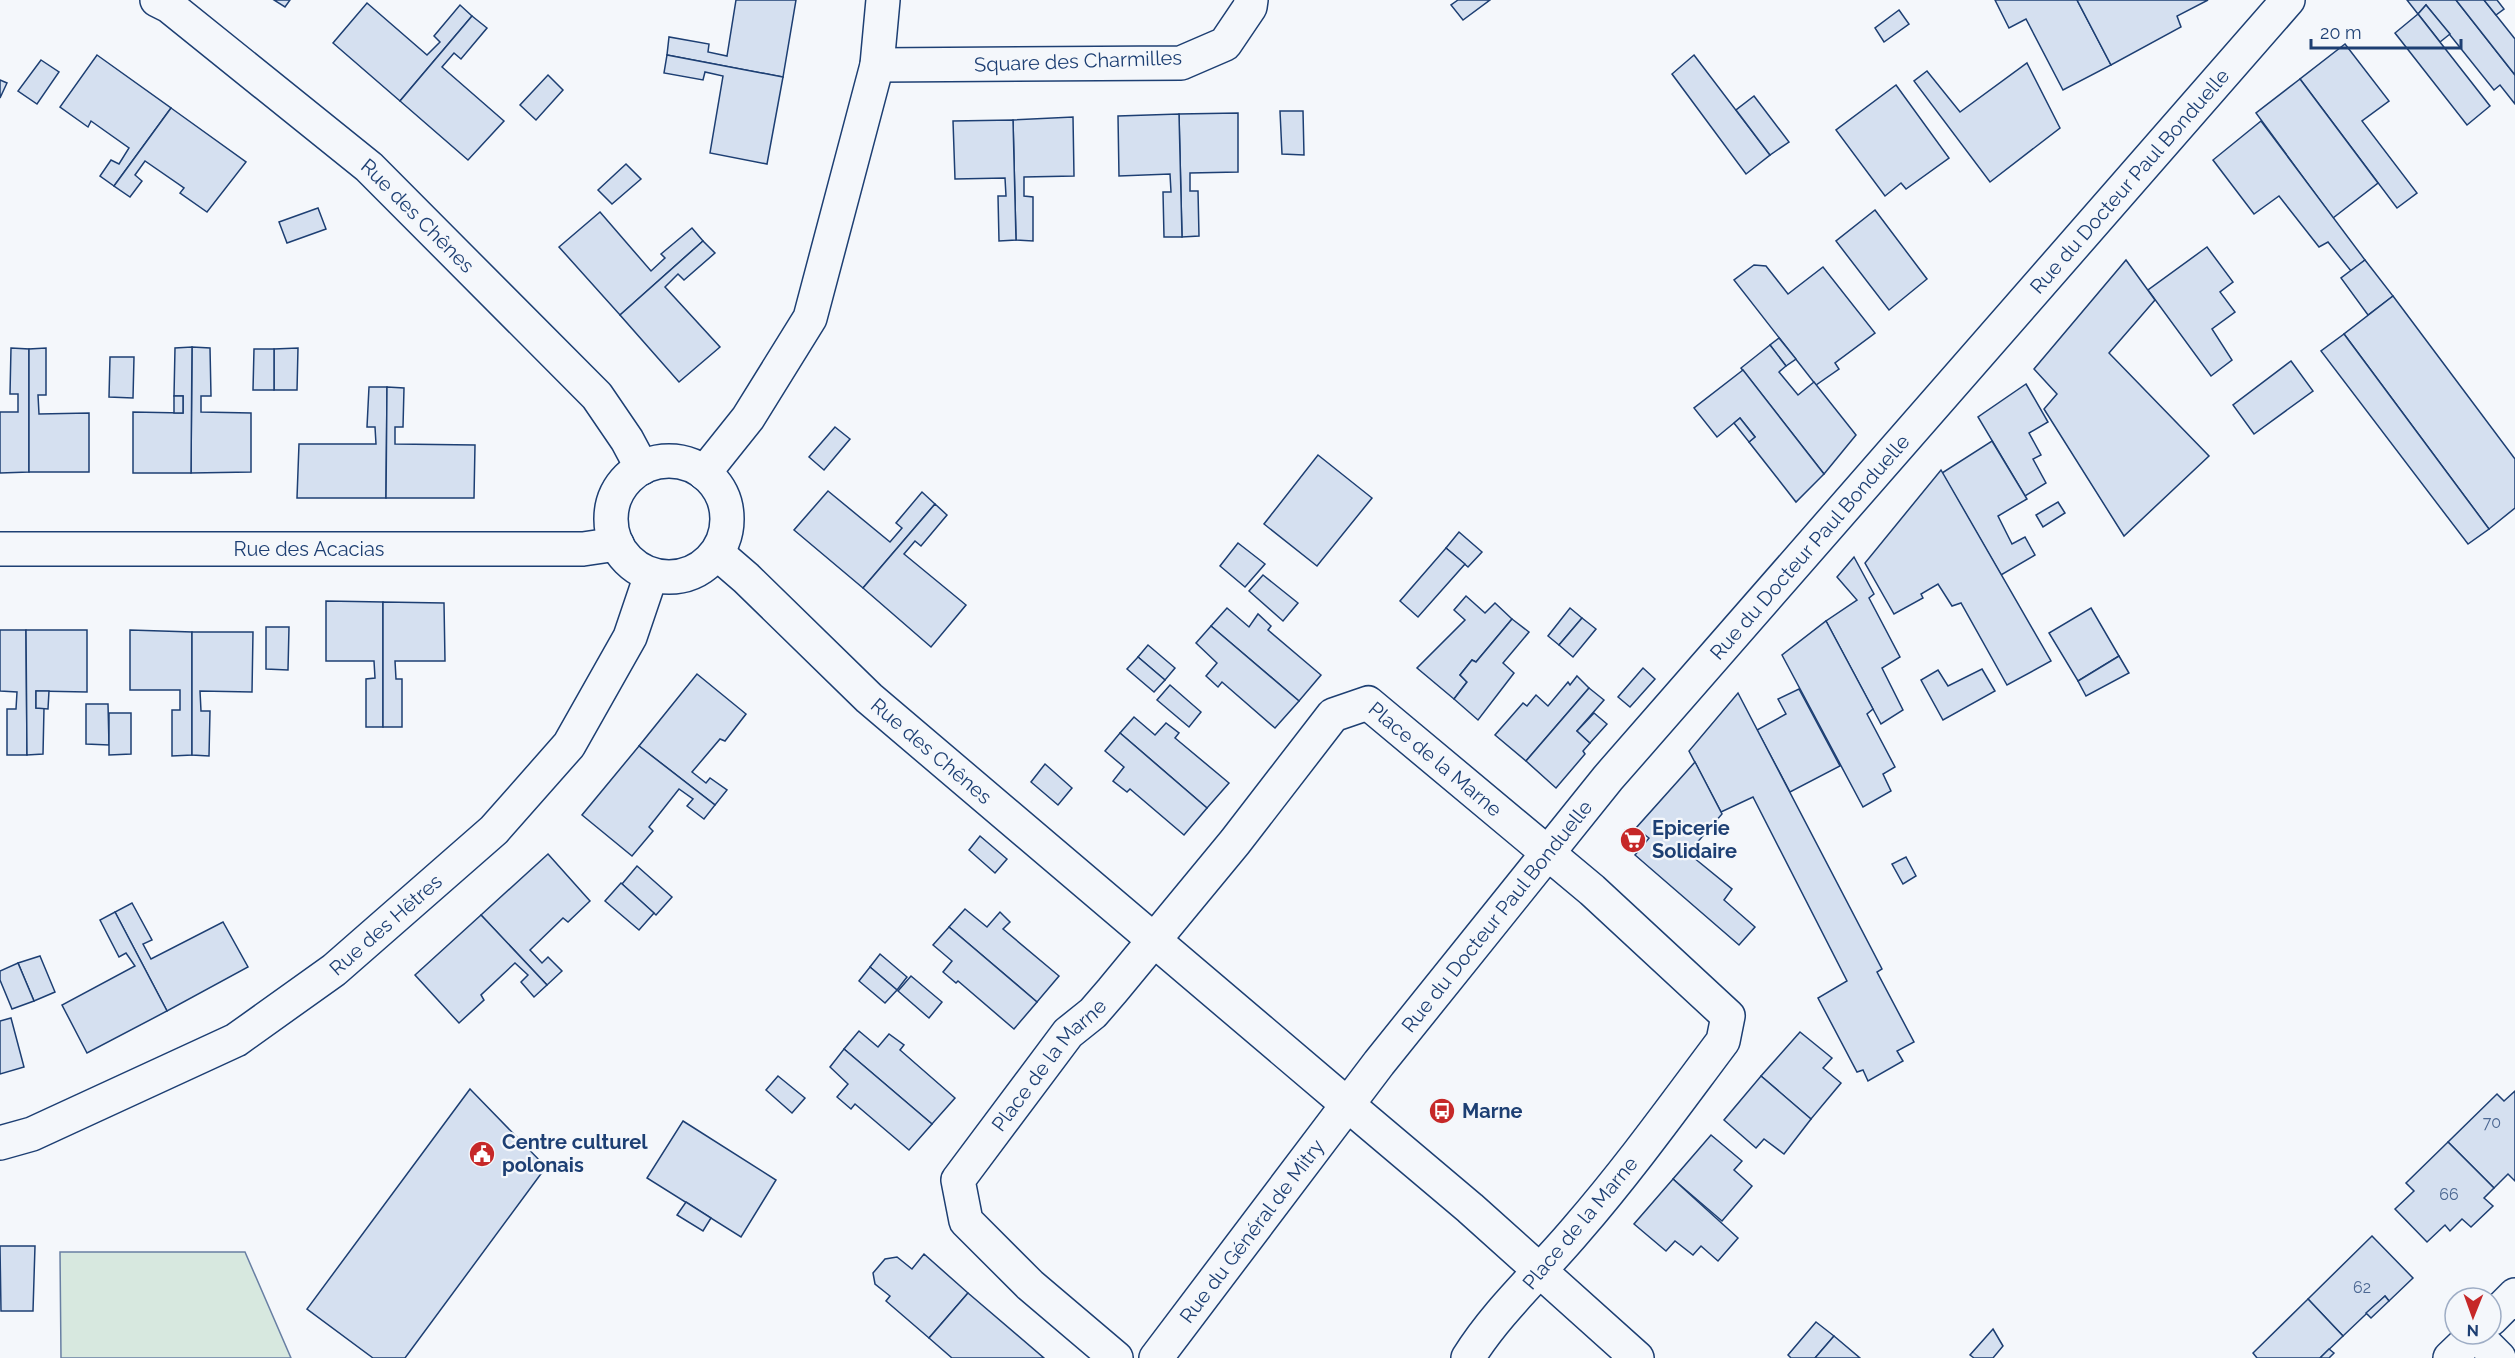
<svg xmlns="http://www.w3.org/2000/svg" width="2515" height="1358" viewBox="0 0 2515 1358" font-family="Raleway,sans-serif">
<rect width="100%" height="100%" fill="#f4f7fb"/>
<!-- green -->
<polygon fill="#d7e8df" stroke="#687fa3" stroke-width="1.5" points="60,1252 245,1252 291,1358 61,1358"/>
<!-- building -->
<g fill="#d5e0f0" stroke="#1d3f73" stroke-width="1.5">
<polygon points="274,0 290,0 285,7"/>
<polygon points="736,0 796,0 783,77 667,55 669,37 709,44 708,52 727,56"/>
<polygon points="1458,0 1490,0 1463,20 1451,5"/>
<polygon points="1995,0 2077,0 2111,65 2063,90 2026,19 2009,28"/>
<polygon points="2077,0 2208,0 2177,16 2181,27 2111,65"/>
<polygon points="2407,0 2456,0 2515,75 2515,104 2500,85 2494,90 2426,5 2418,14"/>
<polygon points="2456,0 2484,0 2515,39 2515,75"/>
<polygon points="2484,0 2497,0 2504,9 2496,15"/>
<polygon points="367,3 427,55 440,42 434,36 460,5 472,16 400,101 333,43"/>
<polygon points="2426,5 2450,34 2440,42 2418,14"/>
<polygon points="1899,10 1909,24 1884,42 1875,28"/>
<polygon points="2418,14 2490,106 2467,125 2395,33"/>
<polygon points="472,16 487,28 461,59 454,53 442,67 504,121 468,160 400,101"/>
<polygon points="2345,44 2389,101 2362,121 2417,193 2397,208 2300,79"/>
<polygon points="97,55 171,108 114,186 100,176 111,160 119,164 129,148 91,121 88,127 60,107"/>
<polygon points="667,55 783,77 767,164 710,153 723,76 705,72 703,80 664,73"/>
<polygon points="1694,55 1770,155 1746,174 1672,74"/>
<polygon points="41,60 59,72 37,104 18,91"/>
<polygon points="2027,63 2060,128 1990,182 1914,81 1927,71 1960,112"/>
<polygon points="548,75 563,90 536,120 520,105"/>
<polygon points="2300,79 2378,183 2333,218 2256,113"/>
<polygon points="0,80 7,83 0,98"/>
<polygon points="1896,85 1949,158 1906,189 1901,183 1885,196 1836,130"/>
<polygon points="1754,96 1789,142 1770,155 1736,110"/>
<polygon points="171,108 246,162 207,212 180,193 184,188 145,161 135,175 142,181 130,197 114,186"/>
<polygon points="1280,111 1303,111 1304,155 1282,154"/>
<polygon points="1238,113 1238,172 1190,173 1190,191 1198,191 1199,236 1182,237 1179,114"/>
<polygon points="1179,114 1182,237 1164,237 1163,192 1171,192 1170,174 1119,176 1118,116"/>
<polygon points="1073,117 1074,176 1024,177 1024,196 1033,197 1033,241 1016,240 1013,120"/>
<polygon points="1013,120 1016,240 999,241 998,196 1006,196 1005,178 955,179 953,121"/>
<polygon points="2261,121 2365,260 2351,271 2328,242 2319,247 2279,196 2254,214 2213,160"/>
<polygon points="626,164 641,179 612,204 598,190"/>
<polygon points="318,208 326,229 287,243 279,222"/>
<polygon points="1875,210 1927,279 1889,310 1836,241"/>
<polygon points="600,212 651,271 665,258 661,254 692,228 703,241 620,315 559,247"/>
<polygon points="703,241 715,253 684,280 678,274 665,287 720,347 679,382 620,315"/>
<polygon points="2207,247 2233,282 2220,292 2235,312 2212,329 2232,360 2211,376 2148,290"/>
<polygon points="2126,260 2155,300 2109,353 2209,456 2124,536 2044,409 2057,394 2034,369"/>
<polygon points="2365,260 2393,296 2368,315 2341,278"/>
<polygon points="1754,265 1766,266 1788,294 1823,267 1875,333 1835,363 1839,369 1816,385 1734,280"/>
<polygon points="2393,296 2515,459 2515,508 2489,529 2344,334"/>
<polygon points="2344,334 2489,529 2468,544 2321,351"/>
<polygon points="1779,338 1796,359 1786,366 1770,345"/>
<polygon points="1770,345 1786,366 1779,372 1798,395 1814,382 1856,435 1824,474 1741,368"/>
<polygon points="192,347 210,348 211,396 201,396 201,412 251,413 251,472 191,473"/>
<polygon points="192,347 191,473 133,473 133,412 183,413 183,396 174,396 175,348"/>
<polygon points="11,348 29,349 29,472 0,473 0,412 18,412 18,394 10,394"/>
<polygon points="46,348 46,395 38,395 39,414 89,413 89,472 29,472 29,349"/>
<polygon points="298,348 297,390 274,390 274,349"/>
<polygon points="254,349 274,349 274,390 253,390"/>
<polygon points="110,357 134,357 133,398 109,397"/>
<polygon points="2291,361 2313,391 2254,434 2233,405"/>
<polygon points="1743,370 1824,474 1796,502 1749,442 1755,437 1740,418 1717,437 1694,408"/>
<polygon points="2026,384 2048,422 2029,433 2041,455 2033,459 2046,483 2025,496 1978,417"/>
<polygon points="369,387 387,387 386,498 297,498 299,444 376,444 375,427 367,427"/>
<polygon points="387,387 404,388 403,427 395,427 395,444 475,445 474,498 386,498"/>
<rect x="174" y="396" width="9" height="17"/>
<polygon points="1740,418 1755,437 1749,442 1734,423"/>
<polygon points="835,427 850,439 824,470 809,457"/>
<polygon points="1992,441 2027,499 1998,516 2012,544 2025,537 2035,555 2001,575 1942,473"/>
<polygon points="1318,455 1372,498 1317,566 1264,524"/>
<polygon points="1941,470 2051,661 2007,685 1961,603 1952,606 1938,584 1921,594 1923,598 1894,614 1865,563"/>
<polygon points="828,491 890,542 902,528 896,523 922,492 935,504 863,588 794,530"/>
<polygon points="2058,502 2065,513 2043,527 2036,515"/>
<polygon points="935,504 947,515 921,546 915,541 904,554 966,605 931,647 863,588"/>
<polygon points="1459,532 1482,552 1468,567 1446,548"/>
<polygon points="1238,543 1265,564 1245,587 1220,566"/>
<polygon points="1446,548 1465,564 1418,617 1400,601"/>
<polygon points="1854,557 1874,594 1869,598 1900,657 1882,668 1903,710 1881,724 1826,621 1857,600 1837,577"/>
<polygon points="1263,575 1298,603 1283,621 1249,591"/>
<polygon points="1466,596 1485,613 1495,603 1512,619 1476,662 1472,660 1460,675 1467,682 1454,699 1417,668 1465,620 1454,610"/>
<polygon points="326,601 383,602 383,727 366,727 366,679 375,678 374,661 326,661"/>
<polygon points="383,602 444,603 445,661 395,661 396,679 402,679 402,727 383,727"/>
<polygon points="1227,608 1249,627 1258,614 1271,626 1268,630 1321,675 1299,701 1211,626"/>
<polygon points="1570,608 1582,618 1559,645 1548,636"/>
<polygon points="2091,608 2119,656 2078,681 2049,633"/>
<polygon points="1582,618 1596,629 1573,657 1559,645"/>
<polygon points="1512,619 1529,632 1503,663 1514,673 1478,720 1454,699 1467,682 1460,675 1472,660 1476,662"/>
<polygon points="1826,621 1873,709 1867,714 1895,767 1883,774 1891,791 1863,807 1782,655"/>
<polygon points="1211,626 1299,701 1275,728 1222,682 1218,687 1206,676 1217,663 1196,643"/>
<polygon points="266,627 289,627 288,670 266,669"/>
<polygon points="0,630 26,630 27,755 7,755 7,709 16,709 17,692 0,691"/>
<polygon points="26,630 87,630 87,692 36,691 36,708 44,708 43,754 27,755"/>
<polygon points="130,630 192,632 192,755 172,756 172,710 180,710 180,690 130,690"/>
<polygon points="192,632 253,632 252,692 200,691 201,711 210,711 209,756 192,755"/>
<polygon points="1148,645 1175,668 1165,680 1138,657"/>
<polygon points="2119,656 2129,673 2086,696 2078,681"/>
<polygon points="1138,657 1165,680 1154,692 1127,669"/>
<polygon points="1643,668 1655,679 1630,707 1618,697"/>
<polygon points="1982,669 1995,691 1943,720 1921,680 1938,670 1948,686"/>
<polygon points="697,674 746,714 725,741 720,739 692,772 706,783 710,778 727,790 715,805 639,746"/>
<polygon points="1577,676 1589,688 1526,761 1495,735 1523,703 1527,706 1536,695 1548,706 1568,682 1570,685"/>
<polygon points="1170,685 1201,712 1189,727 1157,700"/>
<polygon points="1589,688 1604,700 1577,731 1590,743 1583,751 1585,754 1556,788 1526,761"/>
<polygon points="1799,689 1840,766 1790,792 1757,730 1786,714 1778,699"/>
<polygon points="36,691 49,691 48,709 36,708"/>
<polygon points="1738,693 1882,969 1877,972 1914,1042 1897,1051 1903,1061 1868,1081 1863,1070 1857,1072 1818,998 1847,981 1753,797 1721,812 1689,751"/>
<polygon points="86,704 108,704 109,745 86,744"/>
<polygon points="109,713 131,713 131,754 109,755"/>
<polygon points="1594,713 1607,724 1590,743 1577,731"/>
<polygon points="1134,717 1155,735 1166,723 1179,733 1175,738 1229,783 1207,808 1120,733"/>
<polygon points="1120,733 1207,808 1184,835 1130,789 1127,792 1113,781 1124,767 1105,751"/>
<polygon points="639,746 715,805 704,819 687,806 693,799 679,789 649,827 653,831 632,856 582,815"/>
<polygon points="1695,762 1722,814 1688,853 1732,889 1724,900 1755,927 1739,945 1635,855 1649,838 1636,828"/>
<polygon points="1045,764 1072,788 1058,805 1031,782"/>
<polygon points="980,836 1007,859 995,873 969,850"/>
<polygon points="548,854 590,901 568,922 563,918 530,950 542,963 548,957 562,971 547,985 481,915"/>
<polygon points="1906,857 1916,876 1903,884 1892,864"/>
<polygon points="637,866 672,897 656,915 622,884"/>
<polygon points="621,883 654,913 639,930 605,901"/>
<polygon points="132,903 152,940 143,944 151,959 223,922 248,967 167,1011 115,912"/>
<polygon points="965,909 987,927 1000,912 1010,922 1003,929 1059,976 1037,1002 949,927"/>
<polygon points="115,912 167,1011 87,1053 62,1005 135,966 126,953 119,957 100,920"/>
<polygon points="481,915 547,985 534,997 521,982 528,975 515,963 481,995 484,1000 459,1023 415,975"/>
<polygon points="949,927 1037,1002 1014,1029 958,981 956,983 943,972 952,961 933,945"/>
<polygon points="880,954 907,977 897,990 870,967"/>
<polygon points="40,956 55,992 34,1001 18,963"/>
<polygon points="18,963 34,1001 12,1009 0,980 0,971"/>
<polygon points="870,967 897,990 885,1003 859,981"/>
<polygon points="911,976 942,1002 929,1018 898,991"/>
<polygon points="11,1018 24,1067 0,1074 0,1021"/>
<polygon points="859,1031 878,1047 889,1034 904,1045 900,1050 955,1098 932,1124 844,1049"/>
<polygon points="1800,1032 1832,1058 1823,1068 1841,1083 1811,1119 1761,1076"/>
<polygon points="844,1049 932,1124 909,1150 855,1104 851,1109 837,1097 848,1084 830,1067"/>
<polygon points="778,1076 805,1098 792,1113 766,1090"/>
<polygon points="1761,1076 1811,1119 1784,1154 1764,1139 1756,1148 1724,1120"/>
<polygon points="470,1089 546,1167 405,1358 373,1358 307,1309"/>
<polygon points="2515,1091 2515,1181 2508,1174 2494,1188 2448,1142 2497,1094 2504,1101"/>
<polygon points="683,1121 776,1180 741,1237 647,1178"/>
<polygon points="1711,1135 1742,1161 1734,1170 1752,1186 1722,1221 1673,1179"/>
<polygon points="2448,1142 2494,1188 2484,1198 2493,1206 2471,1227 2462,1219 2450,1231 2445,1225 2427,1242 2395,1209 2414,1191 2406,1183"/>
<polygon points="1673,1179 1738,1238 1718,1261 1701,1246 1693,1255 1675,1241 1666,1251 1634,1224"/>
<polygon points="686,1202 711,1218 703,1231 677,1215"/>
<polygon points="2372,1236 2413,1278 2389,1301 2385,1296 2343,1336 2308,1299"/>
<polygon points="0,1246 35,1246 33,1311 1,1311"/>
<polygon points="924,1254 968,1293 929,1338 886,1301 890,1296 875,1284 873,1273 885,1259 897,1257 912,1269"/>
<polygon points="968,1293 1044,1358 952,1358 929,1338"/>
<polygon points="2385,1296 2389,1301 2371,1318 2366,1313"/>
<polygon points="2308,1299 2343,1336 2320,1358 2257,1358 2253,1353"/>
<polygon points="1816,1322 1834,1336 1815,1358 1791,1358 1788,1355"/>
<polygon points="1993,1329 2003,1346 1993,1358 1974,1358 1970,1355"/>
<polygon points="1834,1336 1860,1358 1815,1358"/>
<polygon points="2329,1349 2334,1353 2329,1358 2320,1358"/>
</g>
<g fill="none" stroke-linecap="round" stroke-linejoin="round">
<!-- minor casing -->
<g stroke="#1d3f73" stroke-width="36">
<g id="minor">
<path id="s1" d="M157,0l12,6 200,161 228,229 30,44 15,28"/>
<polyline points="877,65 1181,63 1225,44 1250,7 1251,0"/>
<circle cx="669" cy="519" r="58"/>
<polyline points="704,473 748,418 810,318 877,65 883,0"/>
<path id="s2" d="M0,549h583l34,-5"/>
<path id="s3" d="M717,553l29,25 123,120 479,407"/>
<path id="s4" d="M0,1143l32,-9 204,-94 98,-70 160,-140 75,-85 61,-108 21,-62"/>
<polyline points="2491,1319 2515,1295"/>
<polyline points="2475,1334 2499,1358"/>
<path id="s5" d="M1116,1358l-86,-73 -64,-64 -8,-41 110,-147 25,-20 19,-22 123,-149 98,-127 35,-12 224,187 136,126 -5,25c-48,64 -94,128 -146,188 -36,43 -80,82 -109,129"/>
<polyline points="2450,1358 2475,1334"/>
</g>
</g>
<!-- tertiary casing -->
<g stroke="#1d3f73" stroke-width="36">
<g id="tertiary">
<polyline points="1348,1105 1470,1208 1637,1358"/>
<path id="s6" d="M1156,1358l223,-295 229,-285 680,-778"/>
</g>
</g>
<!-- minor -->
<use href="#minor" stroke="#f4f7fb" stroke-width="33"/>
<!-- tertiary -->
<use href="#tertiary" stroke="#f4f7fb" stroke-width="33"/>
</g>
<!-- icons -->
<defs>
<g id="supermarket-disc" transform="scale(1.35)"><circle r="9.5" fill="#c62828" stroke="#f4f7fb"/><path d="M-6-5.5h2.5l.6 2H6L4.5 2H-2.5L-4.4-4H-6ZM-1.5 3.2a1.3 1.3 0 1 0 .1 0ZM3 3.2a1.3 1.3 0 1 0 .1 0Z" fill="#fff"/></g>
<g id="bus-disc" transform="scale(1.35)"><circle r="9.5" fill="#c62828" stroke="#f4f7fb"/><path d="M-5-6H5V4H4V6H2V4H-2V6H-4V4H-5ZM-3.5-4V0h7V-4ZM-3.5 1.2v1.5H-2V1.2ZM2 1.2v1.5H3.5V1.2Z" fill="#fff"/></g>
<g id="civic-disc" transform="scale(1.35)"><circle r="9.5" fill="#c62828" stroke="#f4f7fb"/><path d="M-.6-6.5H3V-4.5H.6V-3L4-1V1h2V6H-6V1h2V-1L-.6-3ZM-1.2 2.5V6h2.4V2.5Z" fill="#fff"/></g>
</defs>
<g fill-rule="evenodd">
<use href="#supermarket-disc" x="1633" y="840"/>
<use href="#bus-disc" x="1442" y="1111"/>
<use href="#civic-disc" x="482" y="1154"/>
</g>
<g text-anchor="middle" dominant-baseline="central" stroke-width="4.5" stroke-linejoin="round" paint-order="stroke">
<!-- number labels -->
<g font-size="16" fill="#4b6792">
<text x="2492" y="1122">70</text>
<text x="2449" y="1194">66</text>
<text x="2362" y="1287">62</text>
</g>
<!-- street labels -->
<g font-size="20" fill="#1d3f73" stroke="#f4f7fb">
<text transform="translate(1078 61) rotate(-2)">Square des Charmilles</text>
<text stroke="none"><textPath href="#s6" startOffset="1528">Rue du Docteur Paul Bonduelle</textPath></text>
<text stroke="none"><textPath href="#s1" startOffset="339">Rue des Chênes</textPath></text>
<text stroke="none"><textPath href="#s6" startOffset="1042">Rue du Docteur Paul Bonduelle</textPath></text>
<text stroke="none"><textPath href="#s2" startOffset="309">Rue des Acacias</textPath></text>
<text stroke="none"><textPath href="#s3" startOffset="292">Rue des Chênes</textPath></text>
<text stroke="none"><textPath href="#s5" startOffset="968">Place de la Marne</textPath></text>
<text stroke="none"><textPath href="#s6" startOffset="558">Rue du Docteur Paul Bonduelle</textPath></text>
<text stroke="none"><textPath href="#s4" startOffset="447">Rue des Hêtres</textPath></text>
<text stroke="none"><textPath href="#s5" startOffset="392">Place de la Marne</textPath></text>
<text transform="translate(1580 1223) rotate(-50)">Place de la Marne</text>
<text stroke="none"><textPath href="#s6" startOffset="159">Rue du Général de Mitry</textPath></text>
</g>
<!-- poi labels -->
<g font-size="20" font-weight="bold" fill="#1d3f73" stroke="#f4f7fb" text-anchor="start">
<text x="1652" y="828">Epicerie<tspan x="1652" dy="23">Solidaire</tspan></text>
<text x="1462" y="1111">Marne</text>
<text x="502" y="1142">Centre culturel<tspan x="502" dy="23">polonais</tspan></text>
</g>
</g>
<!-- north arrow -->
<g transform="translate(2473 1316) rotate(181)"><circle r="28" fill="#f4f7fb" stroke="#9eadc5" stroke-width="1.5"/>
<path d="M0-4.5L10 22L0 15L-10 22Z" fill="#c62828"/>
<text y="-9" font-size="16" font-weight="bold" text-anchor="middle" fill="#1d3f73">N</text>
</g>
<!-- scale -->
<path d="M2311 39v9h150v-9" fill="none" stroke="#1d3f73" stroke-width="3"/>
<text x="2320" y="39" font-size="18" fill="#1d3f73" stroke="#f4f7fb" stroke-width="4.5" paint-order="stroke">20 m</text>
</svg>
